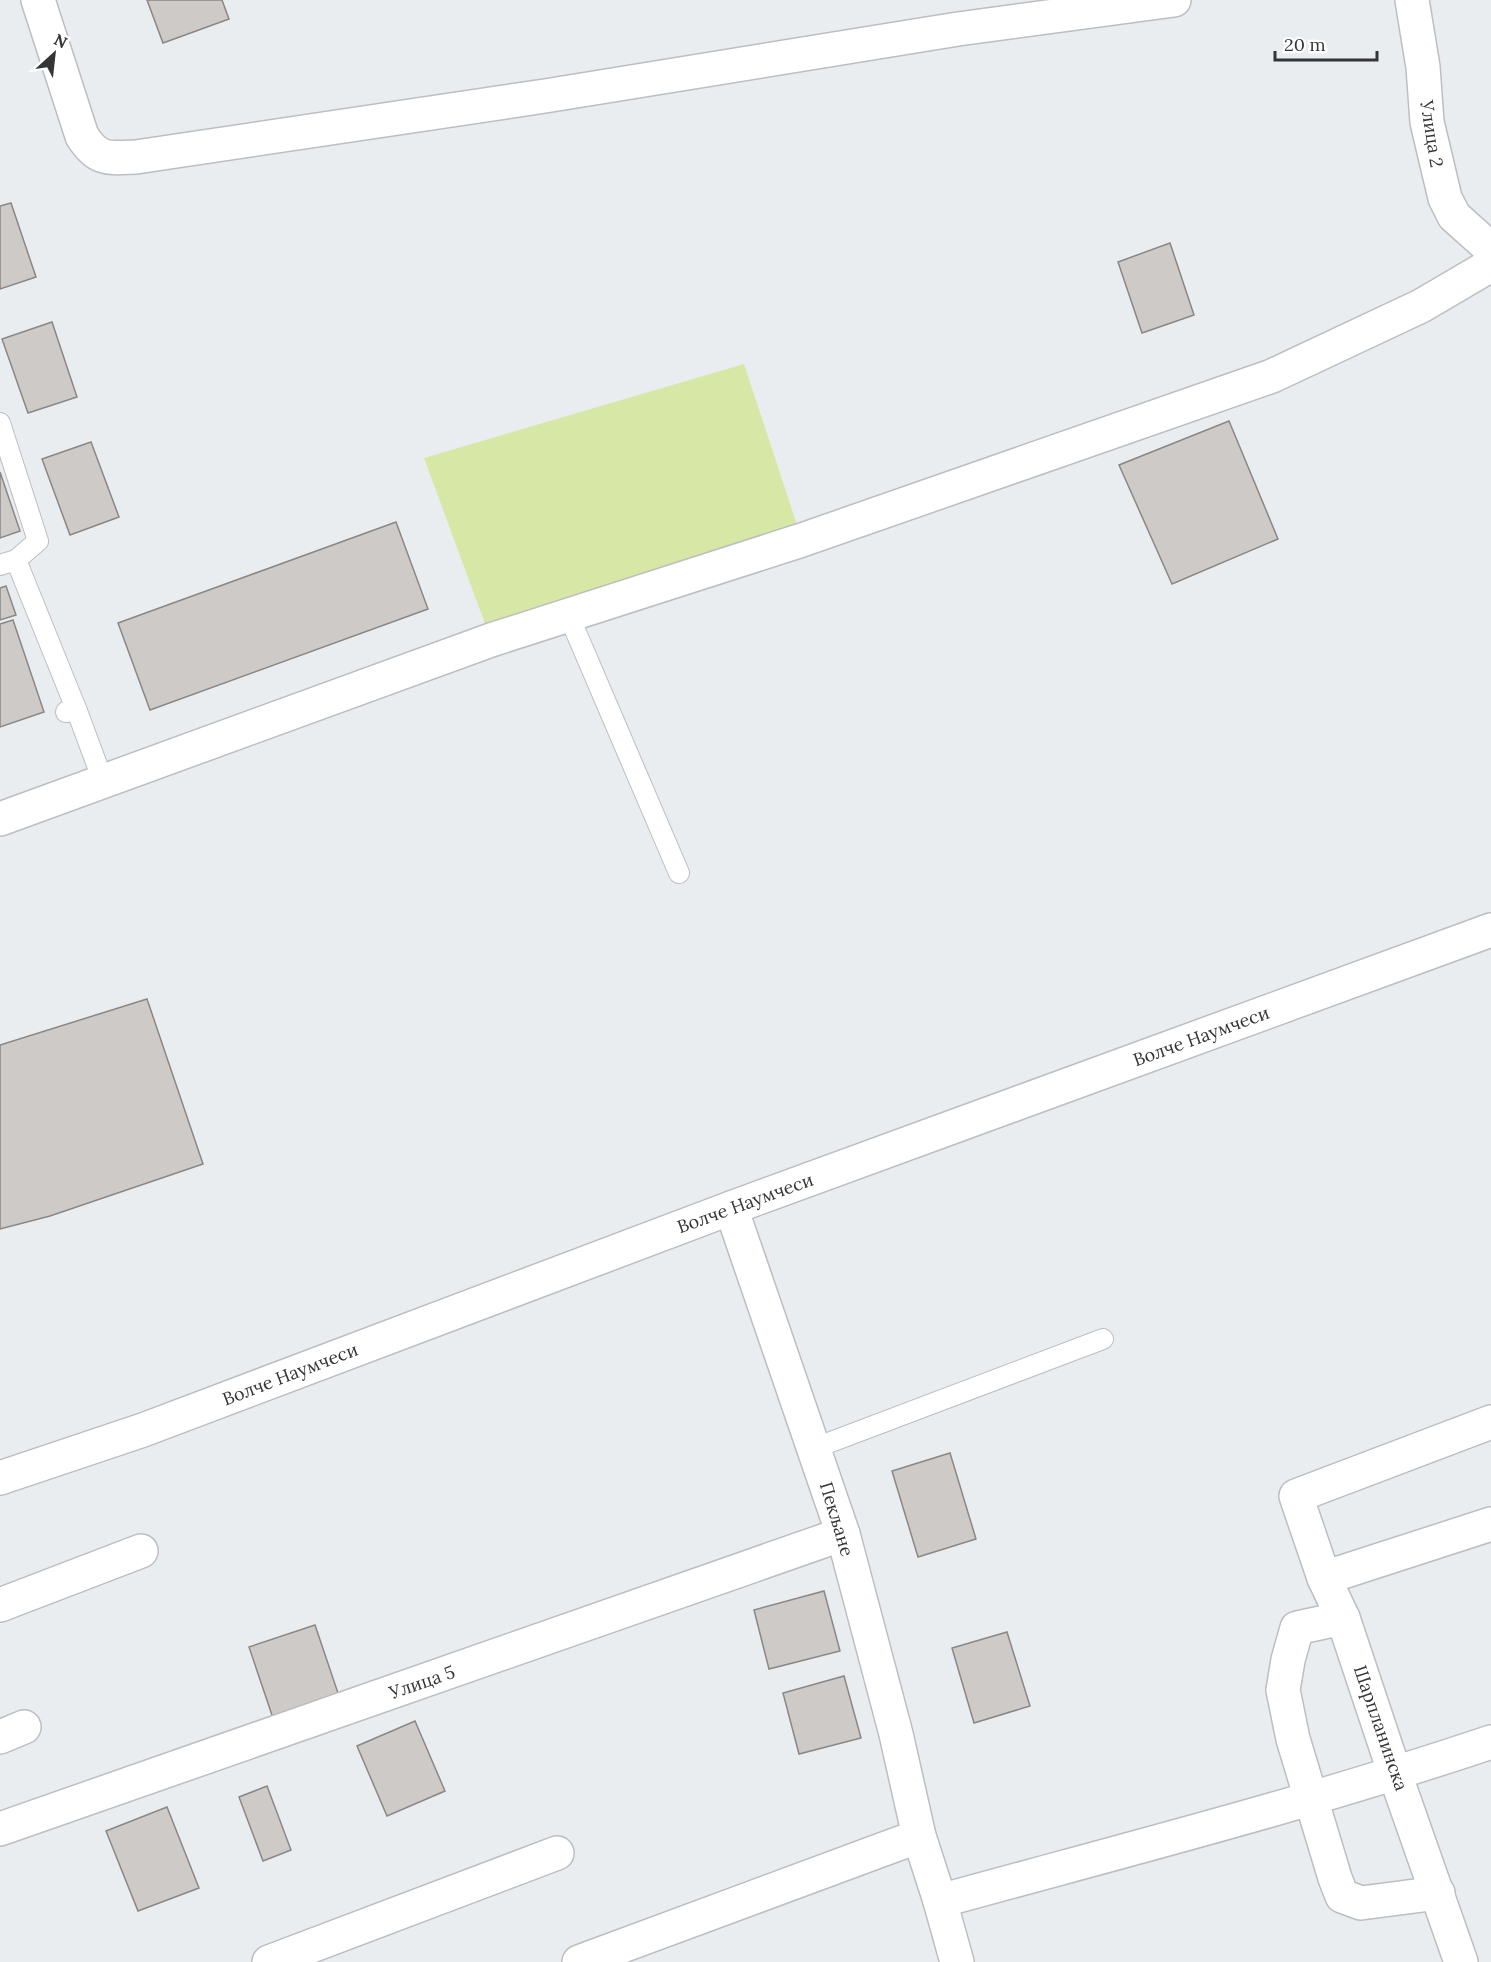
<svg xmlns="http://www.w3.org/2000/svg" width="1491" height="1962" viewBox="0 0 1491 1962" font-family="Lora,serif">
<rect width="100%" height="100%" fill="#eaedf0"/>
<!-- green -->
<polygon fill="#d7e7a5" points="744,364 802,540 491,640 424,458"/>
<!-- building -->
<g fill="#cdcac7" stroke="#8a8785" stroke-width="1.5">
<polygon points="147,0 222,0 229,19 163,43"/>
<polygon points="11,203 36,277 0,289 0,206"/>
<polygon points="1170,243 1194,315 1142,333 1118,262"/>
<polygon points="52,322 77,397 28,413 2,339"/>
<polygon points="1229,421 1278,539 1172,584 1119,465"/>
<polygon points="91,442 119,517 70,535 42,459"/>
<polygon points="0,472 20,531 0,538"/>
<polygon points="396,522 428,609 150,710 118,623"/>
<polygon points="6,586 16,615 0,620 0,588"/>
<polygon points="13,620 44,712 0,727 0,624"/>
<polygon points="147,999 203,1164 50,1216 0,1229 0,1045"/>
<polygon points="950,1453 976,1539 918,1557 892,1471"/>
<polygon points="824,1591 840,1651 769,1669 754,1610"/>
<polygon points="315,1625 340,1699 274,1721 249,1647"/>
<polygon points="1007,1632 1030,1706 974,1723 952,1648"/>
<polygon points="844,1676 861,1738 799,1754 783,1693"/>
<polygon points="415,1721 445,1791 387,1816 357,1746"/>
<polygon points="267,1786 291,1850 263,1861 239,1797"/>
<polygon points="167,1807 199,1888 138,1911 106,1831"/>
</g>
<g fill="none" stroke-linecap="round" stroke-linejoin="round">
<!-- service casing -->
<g stroke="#bcbec1" stroke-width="22">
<g id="service">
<polyline points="0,423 38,541 16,560"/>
<polyline points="0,565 16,560 77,711"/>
<polyline points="569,616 679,873"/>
<polyline points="66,712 77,711 103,781"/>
<polyline points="815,1448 1103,1339"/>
</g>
</g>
<!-- minor casing -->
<g stroke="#bcbec1" stroke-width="36">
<g id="minor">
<path d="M38,0l44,136c16,25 26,22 54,21l409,-61 413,-67 216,-29"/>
<polyline points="1412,0 1423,67 1427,122 1445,198 1454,216 1491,249"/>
<polyline points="0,819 491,640 802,540 1272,376 1421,306 1491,265"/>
<polyline points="731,1208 843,1534 896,1734 919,1836 940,1901 957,1962"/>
<polyline points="0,1478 143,1430 731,1208 1491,930"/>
<polyline points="1324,1578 1491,1524"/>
<polyline points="0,1605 141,1551"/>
<polyline points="1343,1618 1297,1628 1288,1660 1283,1690 1293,1739 1335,1878 1342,1896 1361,1903 1438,1893"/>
<polyline points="0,1737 24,1727"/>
<polyline points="0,1829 843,1534"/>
<path d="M940,1901c185,-51 370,-98 551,-159"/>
<polyline points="269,1962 557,1853"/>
<polyline points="579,1962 919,1836"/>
<polyline points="1461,1962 1395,1774 1343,1618 1324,1578 1296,1496 1491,1422"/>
</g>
</g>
<!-- service -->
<use href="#service" stroke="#fff" stroke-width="20"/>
<!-- minor -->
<use href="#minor" stroke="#fff" stroke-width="33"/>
</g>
<g text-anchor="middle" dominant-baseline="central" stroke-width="4.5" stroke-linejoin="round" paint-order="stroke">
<!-- street labels -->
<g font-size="18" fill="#343536" stroke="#fff">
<text transform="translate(1432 134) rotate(81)">Улица 2</text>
<text transform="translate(1201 1036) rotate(-20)">Волче Наумчеси</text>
<text transform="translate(745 1203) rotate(-20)">Волче Наумчеси</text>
<text transform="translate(290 1374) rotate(-21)">Волче Наумчеси</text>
<text transform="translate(837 1519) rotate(73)">Пекљане</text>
<text transform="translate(422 1682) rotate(-19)">Улица 5</text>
<text transform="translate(1381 1728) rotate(71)">Шарпланинска</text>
</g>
</g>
<!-- north arrow -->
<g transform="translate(54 54) rotate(27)" stroke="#ffffff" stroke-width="4.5" paint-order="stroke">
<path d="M0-4.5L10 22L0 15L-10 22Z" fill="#343536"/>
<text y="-9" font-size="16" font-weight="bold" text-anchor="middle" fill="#343536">N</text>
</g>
<!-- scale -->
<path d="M1275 51v9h102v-9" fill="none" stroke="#343536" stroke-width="3"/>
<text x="1284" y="51" font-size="18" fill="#343536" stroke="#ffffff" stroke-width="4.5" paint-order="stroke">20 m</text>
</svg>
